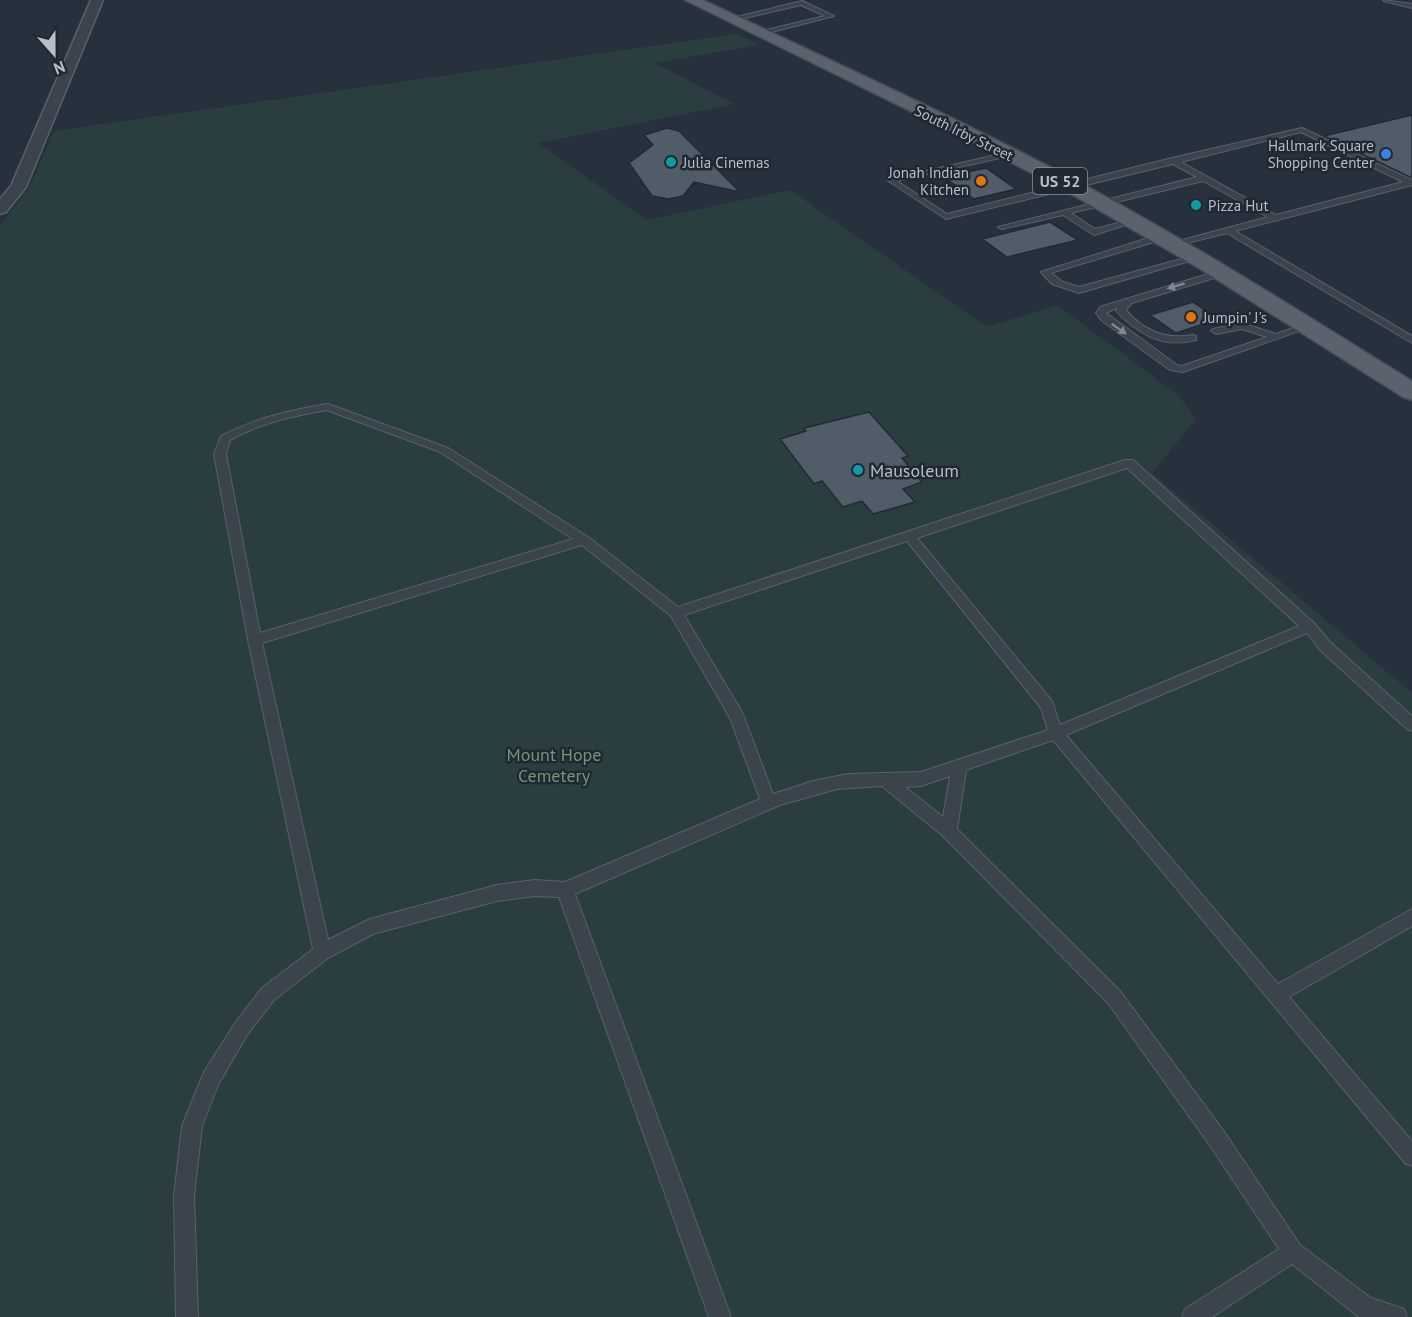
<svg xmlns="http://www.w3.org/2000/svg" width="1412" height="1317" viewBox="0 0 1412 1317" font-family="'PT Sans',sans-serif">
<rect width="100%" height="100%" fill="#27313d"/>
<!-- green -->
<polygon fill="#2a3e3f" points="737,34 759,45 655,63 734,104 538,143 647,220 790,190 987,327 1057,305 1177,394 1196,419 1152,473 1412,693 1412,1317 0,1317 0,226 30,186 54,131"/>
<!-- building -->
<g fill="#505c67" stroke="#222a34" stroke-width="1.5">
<polygon points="1412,115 1412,178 1324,136"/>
<polygon points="667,128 679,131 740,192 694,182 683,196 669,199 652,196 629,163 653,145 644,135"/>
<polygon points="986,168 1016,189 974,199 944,177"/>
<polygon points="1050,222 1078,240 1007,257 982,239"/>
<polygon points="1193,302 1219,319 1176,333 1150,315"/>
<polygon points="869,412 908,456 902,458 922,482 903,489 915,502 873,514 862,501 843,507 822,481 814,484 780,439 806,431 804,428"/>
</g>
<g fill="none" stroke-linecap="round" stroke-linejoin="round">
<!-- lane casing -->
<g stroke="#59616b" stroke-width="2">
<g id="lane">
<polygon points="1383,0 1412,4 1412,8 1384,1"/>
<polygon points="802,1 834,16 760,35 758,32 825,16 801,5 732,21 729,19"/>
<path d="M1302,128l110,52v5l-177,46 177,105v7l-185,-110 -56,14v-4l97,-26 -65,-36 -132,32 24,16 39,-10 4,2 -44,14 -31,-20 -61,14 -4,-2 199,-50 -24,-13 -227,55 -59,-39 122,-28v4l-112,25 50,33 225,-56zM1301,132l102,50 -127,33 -95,-53z"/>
<polygon points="1161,234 1164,235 1164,239 1051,273 1063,282 1079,287 1196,255 1200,258 1079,293 1052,284 1041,272"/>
<path d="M1221,270l3,1v4l-92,28 -6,7c17,21 41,30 67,25l3,1v4c-24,6 -42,2 -63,-14 -6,-5 -13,-9 -17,-16l2,-3 -12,6 71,52 5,1 85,-29 -25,-8 -26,5 -5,-3 2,-2 29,-6 34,11 32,-11 5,3 -130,46 -13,-2 -69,-50 -5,-7 4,-6z"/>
<path d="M328,404l120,44 140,89 90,70 447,-147h8l181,163 16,19 82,74v15l-5,-2 -87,-79 -13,-17 -241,102 212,249 134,-75v17l-123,71 123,144v25l-7,-3 -352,-423 -87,30 -9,59 163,162 103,139 77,115 71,53 33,11 3,8h-48l-67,-53 -80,53h-30l3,-8 94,-60 -70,-105 -101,-141 -165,-167 -61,-50 -45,3 -57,16 -205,89 156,423h-22l-150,-420 -24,-1 -38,5 -124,33 -45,24 -54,42 -27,35 -29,50 -16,41 -8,70 4,121h-22l-2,-121 8,-70 22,-54 31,-49 27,-35 51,-39 -65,-309 -34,-186 7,-18c35,-18 69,-26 107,-32zM327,410l113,42 133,87 -313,94 -34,-179 4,-14c31,-17 62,-24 97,-30zM1127,468l172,158 -239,99 -8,-24 -135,-163zM907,541l134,167 7,22 -127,42 -73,2 -35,7 -40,13 -31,-82 -58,-97zM582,545l89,71 59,102 30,81 -195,83 -30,-2 -38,5 -127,34 -42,21 -66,-297zM950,776l-7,41 -38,-30 16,-1z"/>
</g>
</g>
<!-- street casing -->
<g stroke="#59616b" stroke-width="3">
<polygon id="street" points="91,0 103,0 26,187 6,212 0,214 0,199 11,186"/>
</g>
<!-- primary casing -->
<g stroke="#444c56" stroke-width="3">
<path id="primary" d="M685,0h18c128,61 257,119 383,186 111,60 218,128 326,195v19l-9,-3 -206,-130 -124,-72 -108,-57z"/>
</g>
<!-- lane -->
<use href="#lane" fill="#3b434d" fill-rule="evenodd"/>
<!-- street -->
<use href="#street" fill="#3b434d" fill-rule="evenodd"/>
<!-- primary -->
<use href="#primary" fill="#59626d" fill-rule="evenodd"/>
</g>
<!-- one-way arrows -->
<defs><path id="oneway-solid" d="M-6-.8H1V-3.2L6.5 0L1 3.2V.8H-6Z" transform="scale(1.5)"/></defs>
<g fill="#7f8791">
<use href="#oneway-solid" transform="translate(1176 286) rotate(164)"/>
<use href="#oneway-solid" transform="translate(1119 329) rotate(35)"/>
</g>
<!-- markers -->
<circle fill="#3f7fe0" stroke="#202832" stroke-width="2" cx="1386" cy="154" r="6"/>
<g fill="#0f9aa8" stroke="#202832" stroke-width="2">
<circle cx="671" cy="162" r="6"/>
<circle cx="1196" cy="205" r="6"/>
<circle cx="858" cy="470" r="6"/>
</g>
<g fill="#e8710a" stroke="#202832" stroke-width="2">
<circle cx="981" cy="181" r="6"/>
<circle cx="1191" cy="317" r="6"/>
</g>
<g text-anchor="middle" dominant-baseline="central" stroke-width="5" stroke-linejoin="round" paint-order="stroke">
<!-- far-street labels -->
<g font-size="15" fill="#b7bec8" stroke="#202832">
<text transform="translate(964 133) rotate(26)">South Irby Street</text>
</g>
<!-- far-poi labels -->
<g font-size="15" fill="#b7bec8" stroke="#202832" text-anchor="start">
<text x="1374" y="145" text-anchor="end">Hallmark Square<tspan x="1374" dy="17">Shopping Center</tspan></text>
<text x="683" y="162">Julia Cinemas</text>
<text x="969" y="172" text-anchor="end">Jonah Indian<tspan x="969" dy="17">Kitchen</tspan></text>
<text x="1208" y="205">Pizza Hut</text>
<text x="1203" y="317">Jumpin' J's</text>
</g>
<!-- shield labels -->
<rect fill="#202832" stroke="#8a919b" stroke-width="1.5" x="1033" y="168" width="54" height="26" rx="4.5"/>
<g font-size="16" font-weight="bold" fill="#b7bec8">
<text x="1060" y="181">US 52</text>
</g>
<!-- poi labels -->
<g font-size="18" fill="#b7bec8" stroke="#202832" text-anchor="start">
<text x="870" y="470">Mausoleum</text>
</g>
<!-- park labels -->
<g font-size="18" fill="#709777" stroke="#202832">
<text x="554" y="754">Mount Hope<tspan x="554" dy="21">Cemetery</tspan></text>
</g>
</g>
<!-- north arrow -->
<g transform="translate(54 54) rotate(159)" stroke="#202832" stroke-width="4.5" paint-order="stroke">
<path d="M0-4.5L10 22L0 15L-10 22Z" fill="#b7bec8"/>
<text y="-9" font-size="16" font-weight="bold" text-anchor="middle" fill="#b7bec8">N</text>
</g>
</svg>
